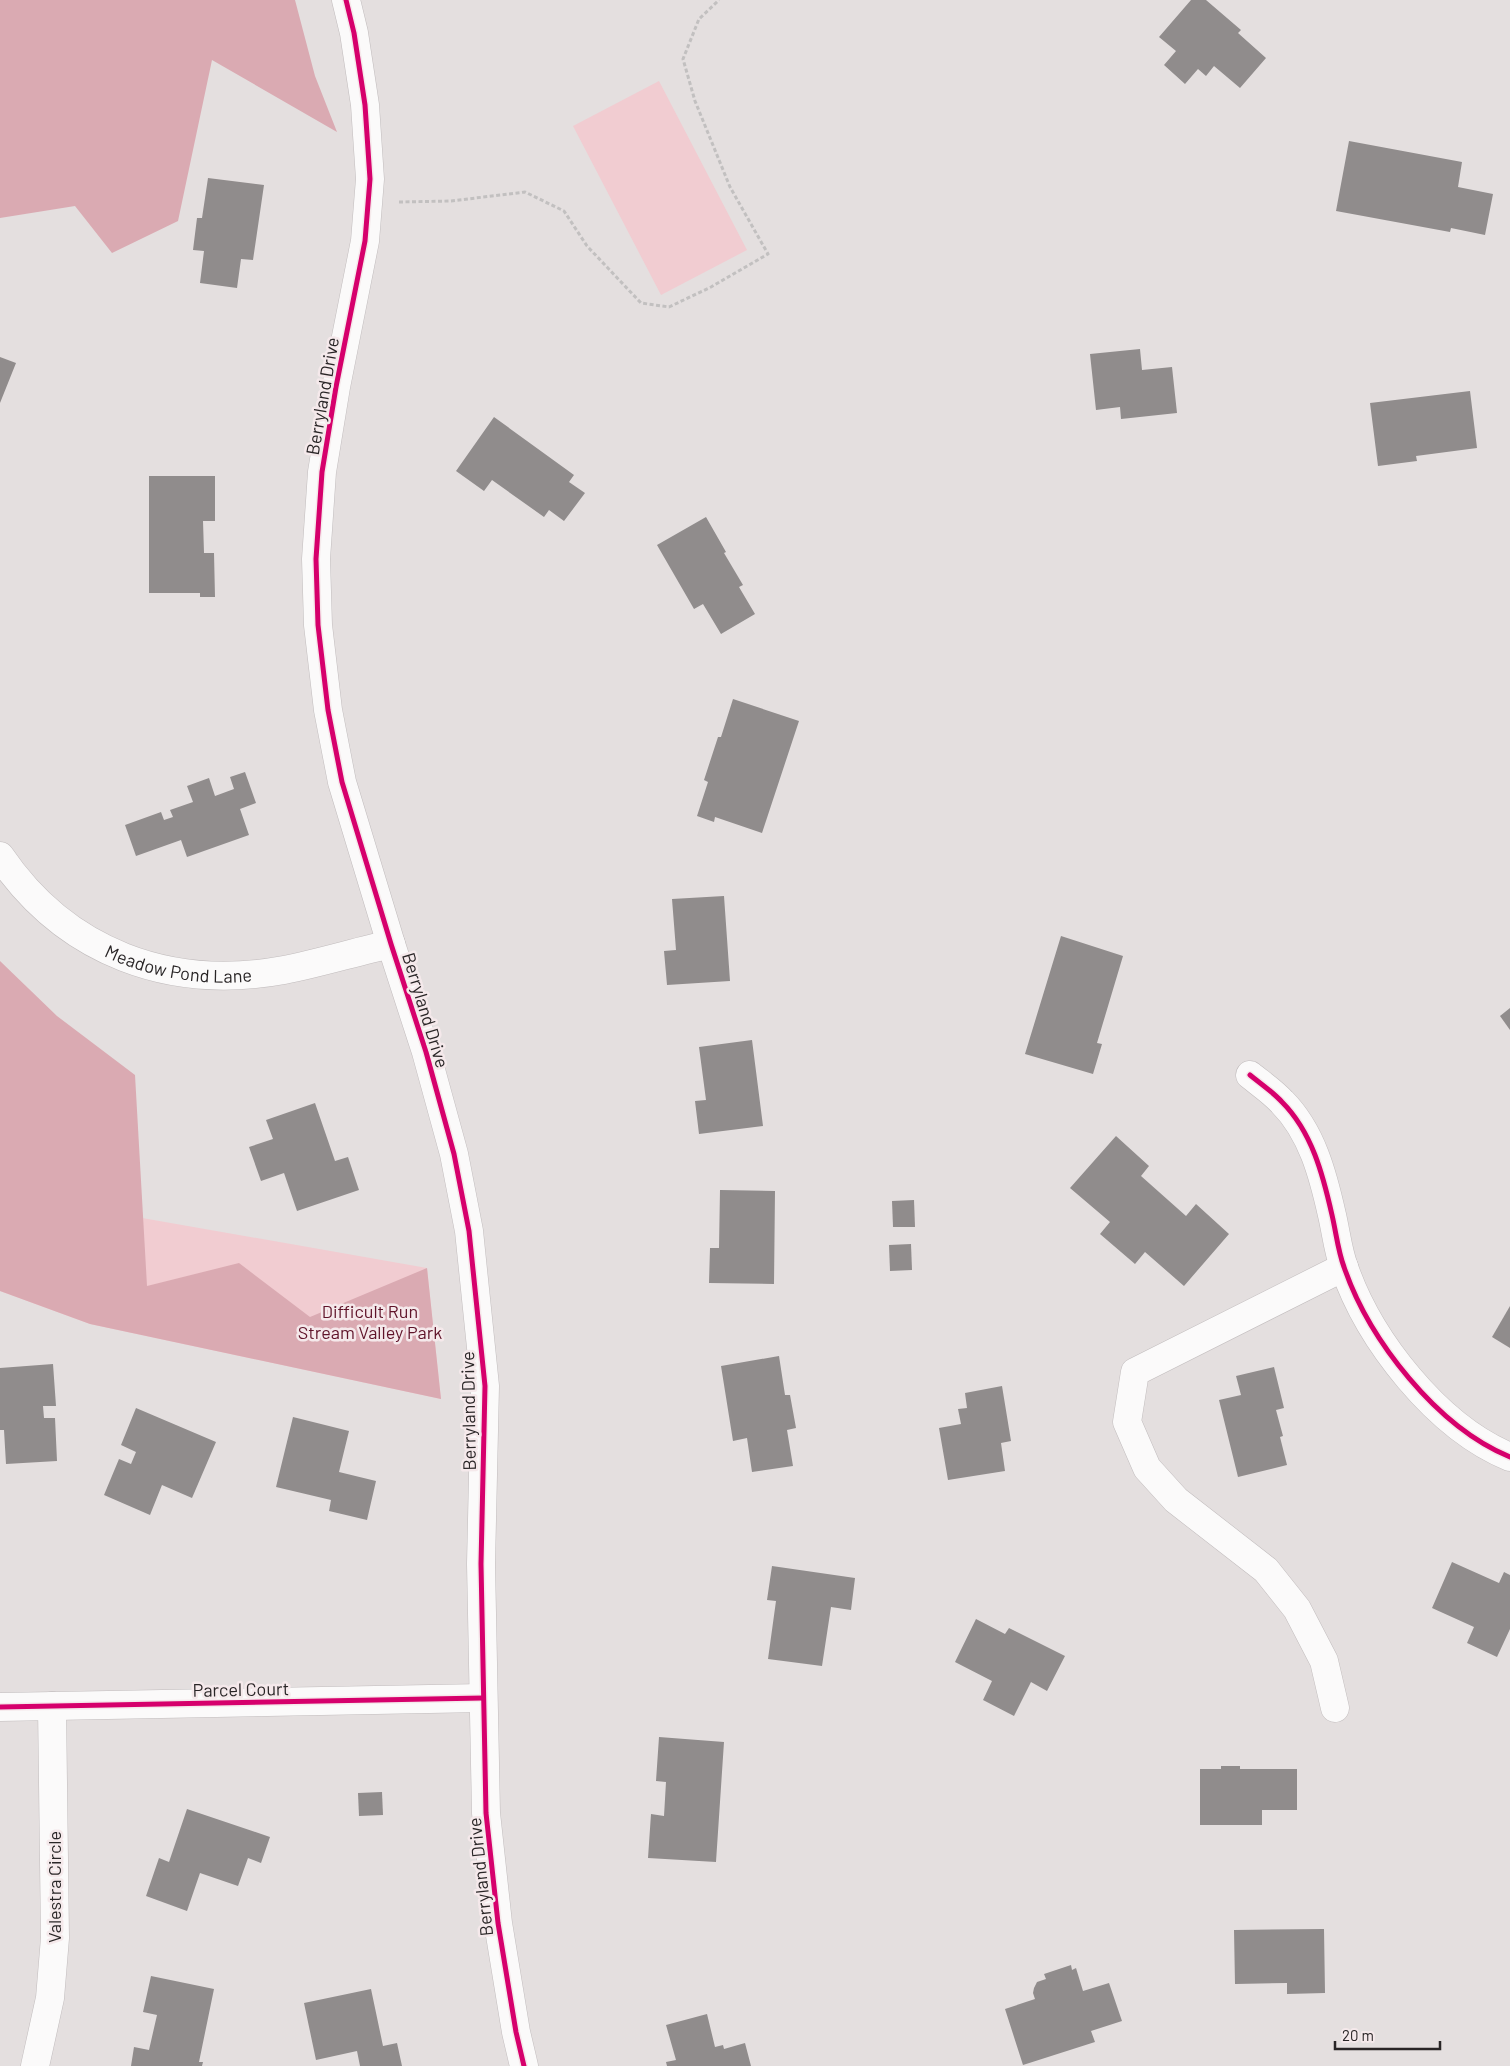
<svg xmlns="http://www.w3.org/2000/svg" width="1510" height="2066" viewBox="0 0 1510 2066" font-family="Barlow,sans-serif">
<rect width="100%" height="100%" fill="#e4dfdf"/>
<!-- green -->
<g fill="#f1ccd1">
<polygon points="659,81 747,250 661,295 573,126"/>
<polygon points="0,1193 427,1268 441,1399 90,1324 0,1291"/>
</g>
<!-- forest -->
<g fill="#daaab2">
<polygon points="0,0 295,0 315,76 337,132 212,60 178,221 112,253 75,206 0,218"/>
<polygon points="0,961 57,1016 135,1075 147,1286 239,1263 310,1317 427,1268 441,1399 90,1324 0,1291"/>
</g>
<!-- building -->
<g fill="#908c8c">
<polygon points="1191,0 1206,0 1241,30 1238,33 1266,58 1240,88 1214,66 1206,76 1198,69 1185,84 1164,65 1176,51 1159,37"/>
<polygon points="1349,141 1462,162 1458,187 1493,194 1485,235 1451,228 1450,232 1336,211"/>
<polygon points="208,178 264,185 253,260 241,259 237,288 200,283 204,251 193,250 197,218 202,218"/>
<polygon points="1140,349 1142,370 1172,367 1177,413 1121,419 1120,407 1096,410 1090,354"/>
<polygon points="0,357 16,363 0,403"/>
<polygon points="1470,391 1477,448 1416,456 1417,461 1378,466 1370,403"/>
<polygon points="494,417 574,475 569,482 585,493 564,521 549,510 544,517 492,480 484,491 456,471"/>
<polygon points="149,476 215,476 215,521 203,521 204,553 214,553 215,597 200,597 200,593 149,593"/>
<polygon points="706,517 726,552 724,553 743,585 739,587 755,614 721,634 703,604 694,609 657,545"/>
<polygon points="733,699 799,721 762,833 715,817 714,822 697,816 708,782 704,780 718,737 721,737"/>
<polygon points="245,772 256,803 240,809 249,835 187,857 181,840 136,856 125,825 161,812 164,820 173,817 170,810 193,802 187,786 209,778 215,796 234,789 230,777"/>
<polygon points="724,896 730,981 667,985 664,951 676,950 672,899"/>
<polygon points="1061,936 1123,956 1097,1043 1102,1044 1093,1074 1025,1054"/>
<polygon points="1510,1008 1510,1030 1500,1016"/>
<polygon points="752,1040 763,1126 699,1134 695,1101 706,1100 699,1047"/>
<polygon points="315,1103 335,1161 348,1157 359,1190 297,1211 284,1173 261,1181 249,1147 273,1139 266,1120"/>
<polygon points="1116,1136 1149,1166 1141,1176 1186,1216 1196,1204 1229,1234 1184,1286 1145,1252 1135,1264 1100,1234 1110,1222 1070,1188"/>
<polygon points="720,1190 775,1191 774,1284 709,1283 710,1248 719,1248"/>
<polygon points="914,1200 915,1227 893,1227 892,1201"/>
<polygon points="911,1244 912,1270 890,1271 889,1245"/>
<polygon points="1510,1306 1510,1348 1492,1337"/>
<polygon points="779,1356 785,1395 790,1395 796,1428 787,1430 793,1466 752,1472 747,1438 733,1441 721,1366"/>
<polygon points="53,1364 56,1406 43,1406 44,1418 55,1418 57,1461 6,1464 4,1430 0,1430 0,1368"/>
<polygon points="1274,1367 1284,1408 1276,1410 1283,1436 1280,1437 1287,1465 1238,1477 1219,1400 1241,1395 1236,1376"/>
<polygon points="1002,1386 1011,1441 1001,1443 1005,1471 948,1480 939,1428 961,1424 958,1409 967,1408 965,1393"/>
<polygon points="136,1408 216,1442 192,1498 162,1485 150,1515 104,1495 119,1459 131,1464 136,1452 121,1445"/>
<polygon points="293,1417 349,1431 339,1472 376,1481 367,1520 329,1511 331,1500 276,1487"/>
<polygon points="1452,1562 1499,1583 1504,1572 1510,1575 1510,1629 1497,1657 1467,1643 1474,1627 1432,1608"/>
<polygon points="772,1566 855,1578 851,1610 831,1607 822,1666 768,1659 776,1601 767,1600"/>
<polygon points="976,1619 1005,1634 1009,1628 1065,1656 1047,1691 1031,1682 1014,1716 983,1700 992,1681 955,1662"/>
<polygon points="659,1737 724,1742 716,1862 648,1858 651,1814 664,1816 666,1782 656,1781"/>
<polygon points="1221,1766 1240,1766 1240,1769 1297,1769 1297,1810 1262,1810 1262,1825 1200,1825 1200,1769 1221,1769"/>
<polygon points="382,1792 383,1815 359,1816 358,1793"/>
<polygon points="187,1809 270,1837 261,1863 248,1858 238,1886 200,1873 187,1911 146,1896 159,1858 169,1862"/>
<polygon points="1324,1929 1325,1993 1287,1994 1287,1983 1235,1984 1234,1930"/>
<polygon points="1071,1965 1072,1970 1076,1968 1083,1991 1109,1983 1122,2021 1091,2031 1095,2042 1023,2065 1005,2009 1035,1999 1033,1993 1034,1988 1037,1982 1046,1979 1044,1974"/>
<polygon points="151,1976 214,1989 199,2062 203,2062 202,2066 131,2066 134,2047 149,2050 157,2015 143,2012"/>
<polygon points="371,1989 383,2046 397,2043 402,2066 360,2066 357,2051 316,2060 304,2003"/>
<polygon points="707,2014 715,2047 723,2045 724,2049 745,2043 751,2066 667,2066 666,2062 676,2060 666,2025"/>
</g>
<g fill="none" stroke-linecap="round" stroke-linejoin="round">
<!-- minor casing -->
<g stroke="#c1bcbd" stroke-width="29">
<g id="minor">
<polyline points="346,0 354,33 365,105 370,179 365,241 336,387 322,472 316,559 318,625 328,710 342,782 391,944 426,1052 454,1154 469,1231 485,1386 481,1564 486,1813 498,1923 516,2032 524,2066"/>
<path id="s1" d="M0,856c66,97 170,135 284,114 36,-7 71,-18 107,-26"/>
<path d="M1250,1075c11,9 23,17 32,27 30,30 41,73 50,113 4,17 6,36 12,52 25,73 93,160 166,190"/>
<polyline points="0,1707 483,1698"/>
<polyline points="1335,1708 1324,1661 1297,1609 1266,1570 1176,1500 1147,1468 1127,1422 1135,1372 1344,1267"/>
<polyline points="35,2066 50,1998 55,1938 52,1706"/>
</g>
</g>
<!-- path -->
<polyline stroke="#c2c0c0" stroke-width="3" stroke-dasharray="4 2.5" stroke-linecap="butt" points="399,202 451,201 525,192 564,211 587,246 641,303 669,307 711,287 768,254 730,187 695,101 683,59 699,19 719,0"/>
<!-- minor -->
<use href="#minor" stroke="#fbfafa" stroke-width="28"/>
<!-- cycleway casing -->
<g stroke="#f5e9eb" stroke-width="8">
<g id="cycleway">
<polyline points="346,0 354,33 365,105 370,179 365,241 336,387 322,472 316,559 318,625 328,710 342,782 391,944 426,1052 454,1154 469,1231 485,1386 481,1564 486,1813 498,1923 516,2032 524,2066"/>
<path d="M1250,1075c11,9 23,17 32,27 30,30 41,73 50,113 4,17 6,36 12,52 25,73 93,160 166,190"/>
<polyline points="0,1707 483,1698"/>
</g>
</g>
<!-- cycleway -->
<use href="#cycleway" stroke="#d6006c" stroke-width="5"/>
</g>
<g text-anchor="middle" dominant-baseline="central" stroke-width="5" stroke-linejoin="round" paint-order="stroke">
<!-- street labels -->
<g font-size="18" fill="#292526" stroke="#f5e9eb">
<text transform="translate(322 396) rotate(-80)">Berryland Drive</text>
<text stroke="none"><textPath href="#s1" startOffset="218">Meadow Pond Lane</textPath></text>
<text transform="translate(426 1010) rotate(73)">Berryland Drive</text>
<text transform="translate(468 1411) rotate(-91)">Berryland Drive</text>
<text transform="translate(241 1689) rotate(-1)">Parcel Court</text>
<text transform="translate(480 1877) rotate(-96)">Berryland Drive</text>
<text transform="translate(54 1887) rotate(-90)">Valestra Circle</text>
</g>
<!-- park labels -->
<g font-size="18" fill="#5f1329" stroke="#f5e9eb">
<text x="370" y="1311">Difficult Run<tspan x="370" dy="21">Stream Valley Park</tspan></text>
</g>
</g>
<!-- scale -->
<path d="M1335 2041v8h105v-8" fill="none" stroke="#292526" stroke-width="2.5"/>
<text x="1342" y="2041" font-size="15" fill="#292526" stroke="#f5e9eb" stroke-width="4" paint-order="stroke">20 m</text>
</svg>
